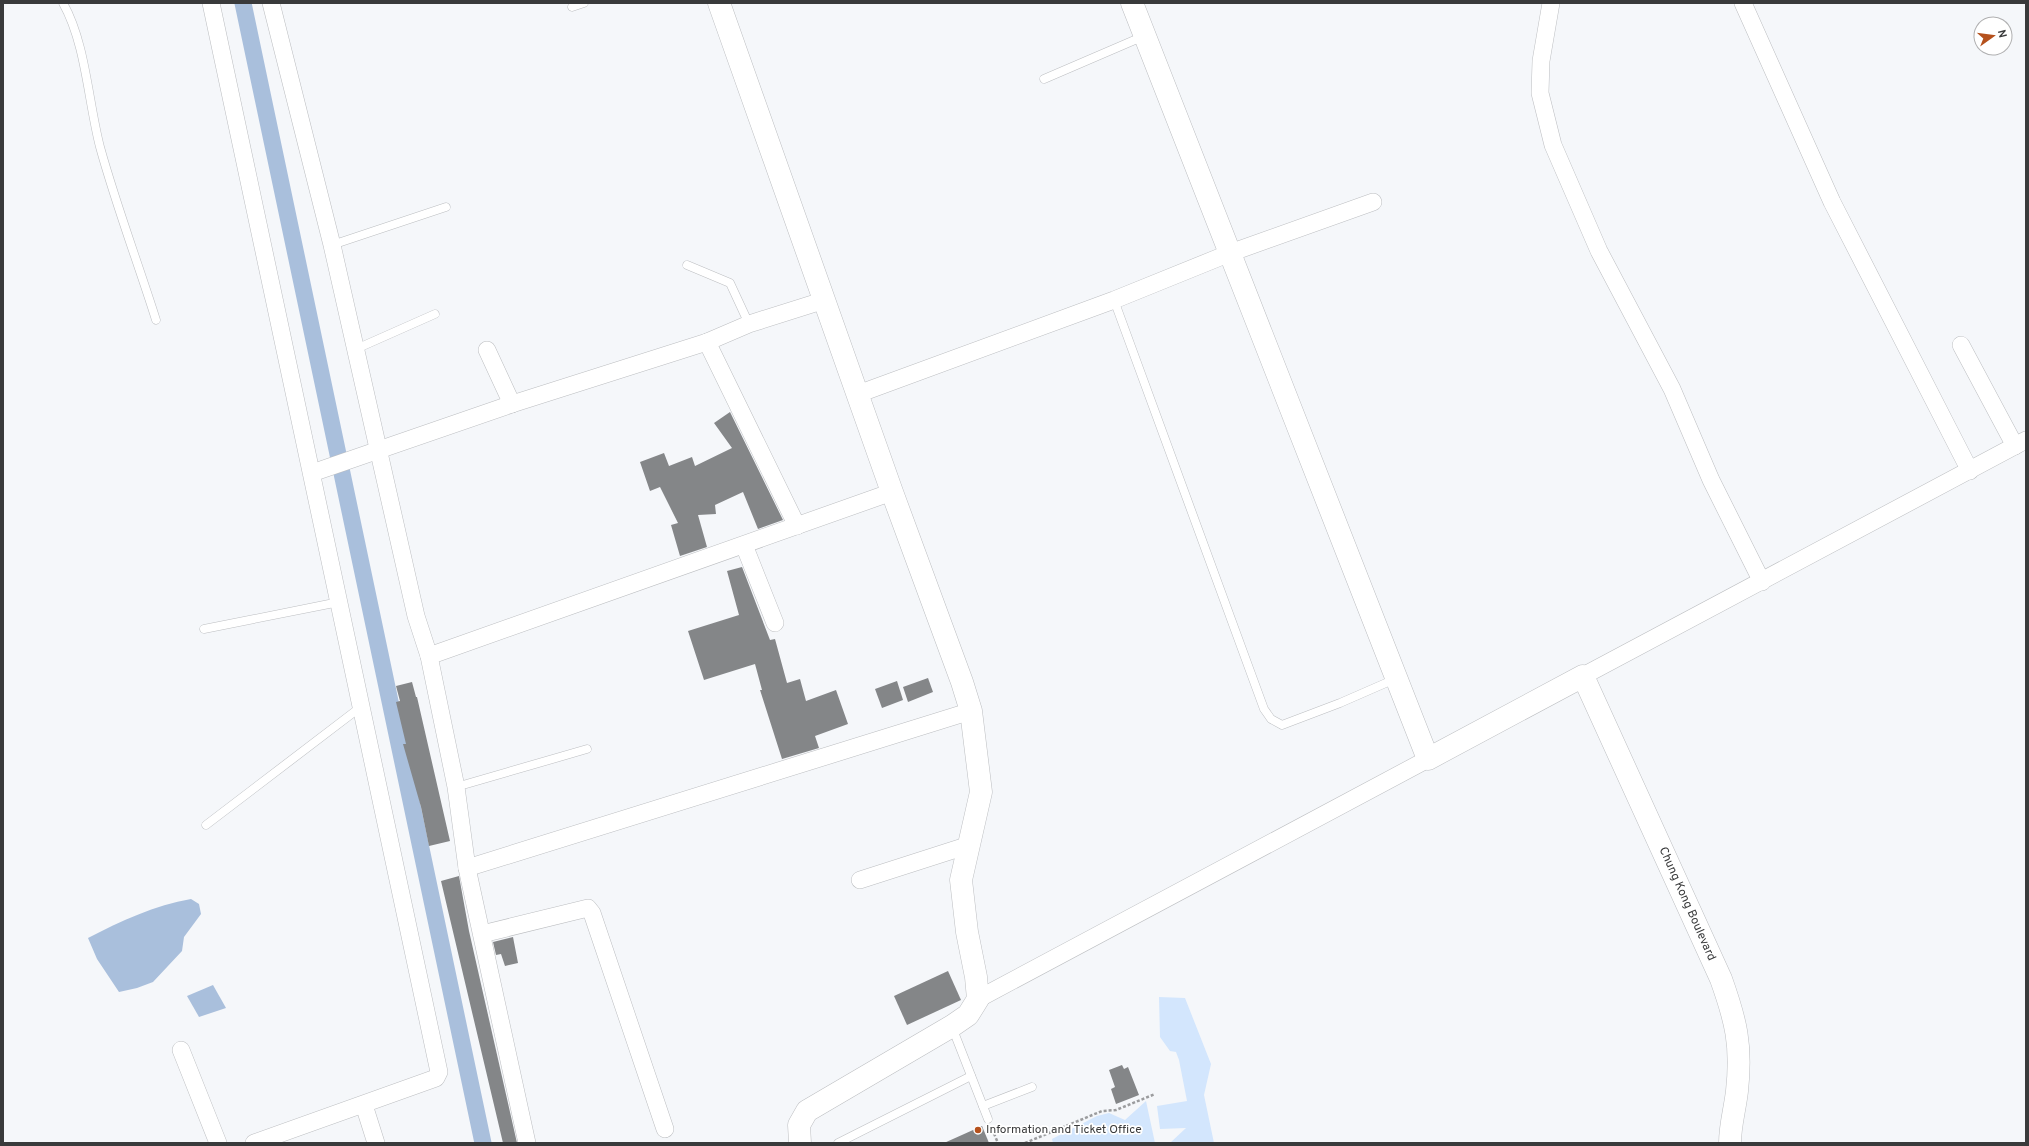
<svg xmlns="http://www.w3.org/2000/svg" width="2029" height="1146" viewBox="0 0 2029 1146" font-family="Overpass,sans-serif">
<rect width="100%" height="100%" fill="#f5f7fa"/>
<!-- green -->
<g fill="#d3e6fd">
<polygon points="1159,997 1185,998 1211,1064 1204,1095 1214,1143 1170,1143 1186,1128 1160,1129 1157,1106 1187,1101 1179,1060 1176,1052 1170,1051 1160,1037"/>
<polygon points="1146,1101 1155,1143 1053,1143 1052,1139 1097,1116 1109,1113 1125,1120"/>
</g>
<!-- water -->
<g fill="#a9bfdc">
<path d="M191,899l8,5 2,10 -17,23 -2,14 -29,31 -16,6 -18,4 -22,-33 -9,-21c33,-17 67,-33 103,-39z"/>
<polygon points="213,985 226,1008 199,1017 187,996"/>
</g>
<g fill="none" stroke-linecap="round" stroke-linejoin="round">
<!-- canal -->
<polyline stroke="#a9bfdc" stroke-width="17" points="243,3 483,1143"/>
</g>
<!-- building -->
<g fill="#848688">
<polygon points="730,412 783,520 758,529 743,492 715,505 716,514 698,515 707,547 680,556 671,525 678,523 660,487 650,491 640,462 664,453 669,466 692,457 695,466 732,448 714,423"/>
<polygon points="742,567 770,640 775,639 787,683 800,679 806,701 836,690 848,724 815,736 819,748 782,759 760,690 762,690 755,664 704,680 688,631 739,615 727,571"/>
<polygon points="928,678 933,692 908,702 903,687"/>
<polygon points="897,681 903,700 882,708 875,689"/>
<polygon points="412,682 416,697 417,697 450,841 429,846 421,807 403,744 406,744 396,702 400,701 396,686"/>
<polygon points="459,876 469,931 517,1143 503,1143 441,881"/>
<polygon points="513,937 518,963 505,966 501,954 496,955 493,942"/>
<polygon points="948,971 961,1000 907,1025 894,996"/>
<polygon points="1122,1065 1124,1069 1128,1067 1139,1095 1116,1104 1111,1089 1115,1087 1109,1070"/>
<polygon points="982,1126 989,1143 944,1143"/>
</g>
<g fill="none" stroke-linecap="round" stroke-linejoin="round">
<!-- lane casing -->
<g stroke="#bcbec1" stroke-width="9">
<g id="lane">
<path d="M63,3c23,41 25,98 37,144 16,58 38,116 56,173"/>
<polyline points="572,7 584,3"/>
<polyline points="1044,79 1144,36"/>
<polyline points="332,245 446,207"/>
<polyline points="687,265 730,283 749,324"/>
<polyline points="1114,300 1264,709 1271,719 1282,725 1340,703 1395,679"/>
<polyline points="356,349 435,314"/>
<polyline points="204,629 339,602"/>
<polyline points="456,787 587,749"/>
<polyline points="206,825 362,706"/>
<polyline points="952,1027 988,1119"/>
<polyline points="983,1106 1032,1087"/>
<polyline points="838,1143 971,1076"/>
</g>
</g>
<!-- street casing -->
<g stroke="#bcbec1" stroke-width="18">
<g id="street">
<polyline points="211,3 439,1072 436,1078 254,1143"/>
<polyline points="271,3 332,245 416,616 429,656 456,787 467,868 527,1143"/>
<polyline points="1551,3 1541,61 1540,93 1553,145 1599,251 1672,389 1711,480 1762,582"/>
<polyline points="1743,3 1832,202 1970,471"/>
<polyline points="707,342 797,526"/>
<polyline points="1961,345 2015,446"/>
<polyline points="487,350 512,404"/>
<polyline points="858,394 1114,300 1230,253 1373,202"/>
<polyline points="312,473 512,404 707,342 749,324 825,300"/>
<polyline points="744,545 775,623"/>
<polyline points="429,656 892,492"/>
<polyline points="1583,676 2026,440"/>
<polyline points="467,868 971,711"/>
<polyline points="860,880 969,845"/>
<polyline points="482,934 588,908 592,913 665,1129"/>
<polyline points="978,999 1428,759"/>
<polyline points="181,1050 218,1143"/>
<polyline points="364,1105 376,1143"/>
</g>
</g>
<!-- secondary casing -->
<g stroke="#bcbec1" stroke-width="23">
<g id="secondary">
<polyline points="719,3 892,492 962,682 971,711 981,792 961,880 967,932 976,977 978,999 968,1015 952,1026 807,1111 799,1125 800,1143"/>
<path d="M1132,3l296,756 155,-83 138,303c15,42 21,66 16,112 -2,18 -7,34 -7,52"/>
</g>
</g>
<!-- path -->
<g stroke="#9b9c9e" stroke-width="2.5" stroke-dasharray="3 2" stroke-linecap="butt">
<polyline points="992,1129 998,1143"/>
<polyline points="1025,1143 1102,1111 1116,1110 1155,1094"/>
</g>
<!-- lane -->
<use href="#lane" stroke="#fff" stroke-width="8"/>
<!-- street -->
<use href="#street" stroke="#fff" stroke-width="17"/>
<!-- secondary -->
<use href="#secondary" stroke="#fff" stroke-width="22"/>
</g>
<!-- markers -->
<circle fill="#b5511d" stroke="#fff" stroke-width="1.5" cx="978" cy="1130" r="4"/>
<g text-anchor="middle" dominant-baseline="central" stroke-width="3.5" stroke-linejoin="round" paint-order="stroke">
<!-- street labels -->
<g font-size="12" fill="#393a3b" stroke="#fff">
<text transform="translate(1687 904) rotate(66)">Chung Kong Boulevard</text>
</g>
<!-- poi labels -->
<g font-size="12" fill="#393a3b" stroke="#fff" text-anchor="start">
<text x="986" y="1130">Information and Ticket Office</text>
</g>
</g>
<!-- border -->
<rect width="2029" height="1146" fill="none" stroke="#393a3b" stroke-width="8"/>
<!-- north arrow -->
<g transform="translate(1993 36) rotate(76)"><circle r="19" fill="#ffffff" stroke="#b0b0b1"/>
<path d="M0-3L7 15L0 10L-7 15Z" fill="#b5511d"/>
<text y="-6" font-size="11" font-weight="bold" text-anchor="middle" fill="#393a3b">N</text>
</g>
</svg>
